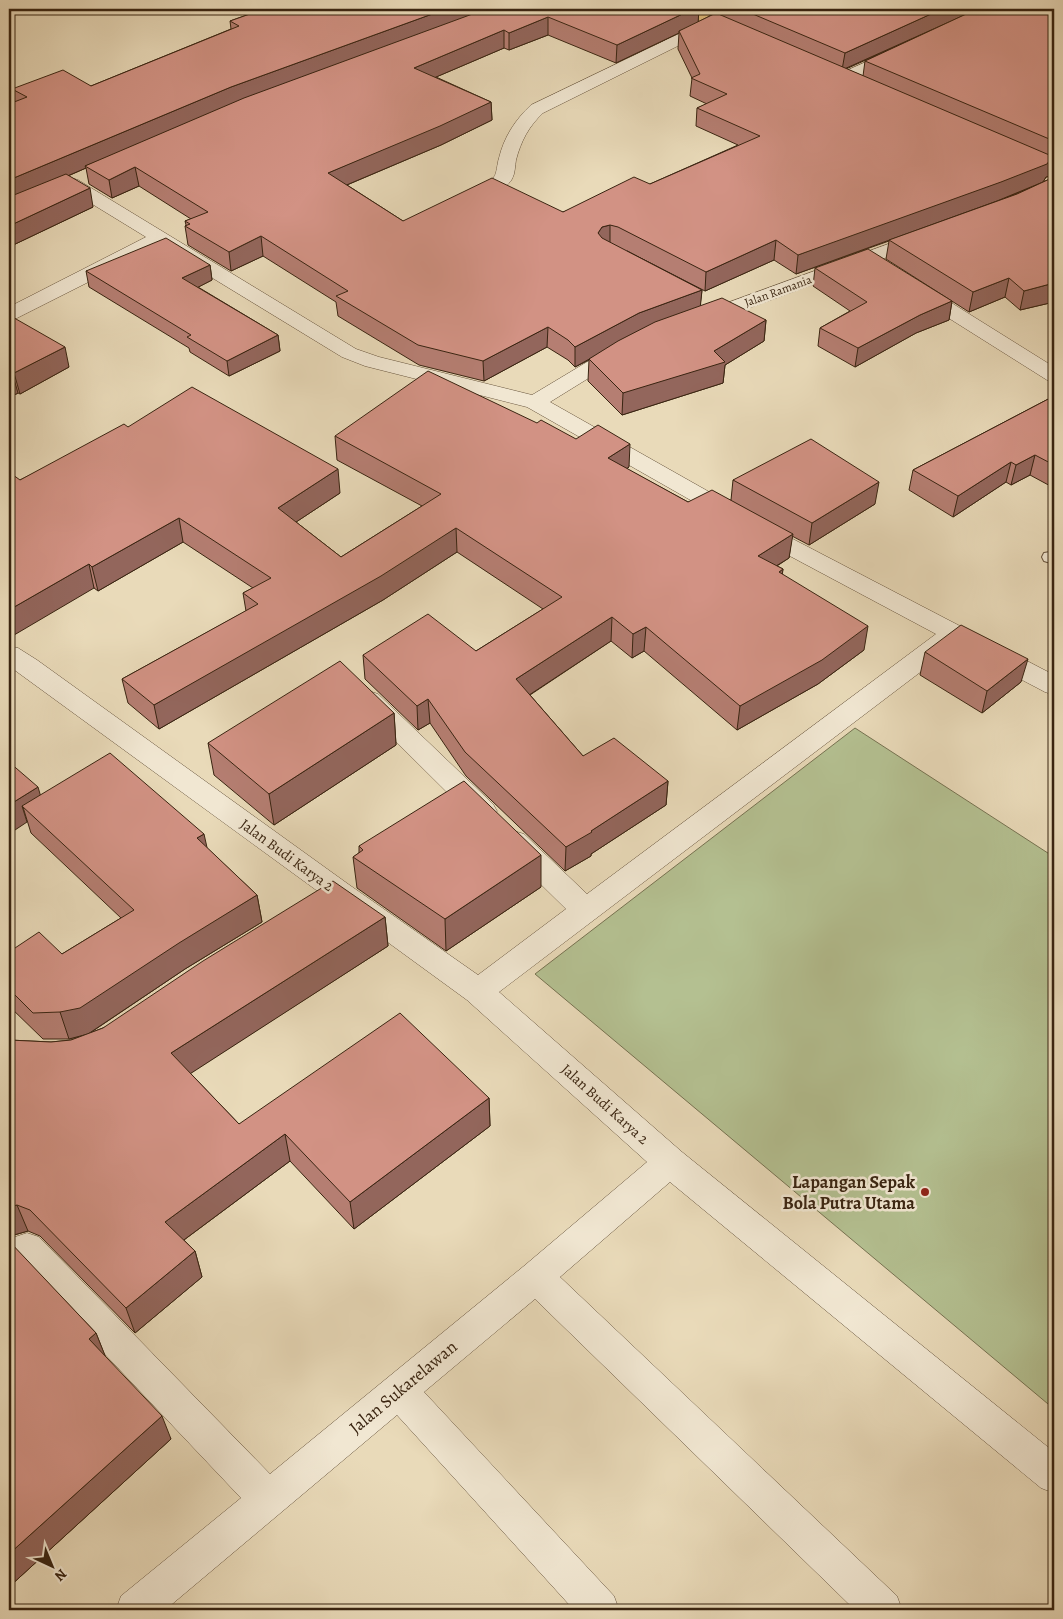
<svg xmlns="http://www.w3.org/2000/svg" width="1063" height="1619" viewBox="0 0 1063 1619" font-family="Alegreya,serif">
<rect width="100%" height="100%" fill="#e9dab9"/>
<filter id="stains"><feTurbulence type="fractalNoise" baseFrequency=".004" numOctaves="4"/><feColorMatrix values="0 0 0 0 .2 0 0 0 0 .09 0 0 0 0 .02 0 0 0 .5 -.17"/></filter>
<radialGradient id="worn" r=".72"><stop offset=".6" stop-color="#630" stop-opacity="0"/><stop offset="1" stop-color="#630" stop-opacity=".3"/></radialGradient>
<!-- green -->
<polygon fill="#b4c091" stroke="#767251" points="855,728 1054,857 1054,1409 535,974"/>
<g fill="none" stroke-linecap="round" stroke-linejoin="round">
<!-- lane casing -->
<g stroke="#65523b" stroke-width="2">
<polygon id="lane" points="1050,552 1054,553 1054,564 1044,561 1042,557 1044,553"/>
</g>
<!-- street casing -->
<g stroke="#65523b" stroke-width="1">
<g id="street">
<path d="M712,18l6,2 2,3 -2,3 -175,87c-14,13 -22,28 -27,47 -1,6 -1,14 -4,19 -6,12 -39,27 -52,24l-2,-4c8,-12 27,-11 36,-22 3,-4 3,-13 5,-19 5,-21 16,-38 32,-53z"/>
<polygon points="897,48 903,50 905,53 903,56 849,83 837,83 835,79 837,75"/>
<polygon points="72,178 78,180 356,349 379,357 532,395 612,347 619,345 626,347 629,351 626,355 550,402 789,537 1054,675 1054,695 1045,692 956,645 499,992 682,1152 1054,1452 1054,1493 1041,1488 670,1182 560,1277 897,1596 902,1610 855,1610 535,1299 424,1392 614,1596 619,1610 574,1610 397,1415 165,1610 116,1610 121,1596 241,1498 15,1259 10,1248 15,1237 27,1233 39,1237 270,1474 524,1266 647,1162 467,1000 9,666 9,646 18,648 37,660 348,884 478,975 566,909 504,848 500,841 504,834 514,831 524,834 587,894 936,634 773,547 527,407 365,366 342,357 160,246 17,318 9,320 9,307 146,237 66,188 63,184 66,180"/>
<polygon points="924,231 931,233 934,237 931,241 708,323 701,325 694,323 691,319 694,315"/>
<polygon points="919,285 926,287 1054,367 1054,382 1047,380 912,295 909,291 912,287"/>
<polygon points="369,691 378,694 493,804 497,811 493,818 483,821 473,818 360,706 356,700 360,694"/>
</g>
</g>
<!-- primary casing -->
<g stroke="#392411" stroke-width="1">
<polygon id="primary" points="673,9 694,9 745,31 747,34 745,37 733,37 675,12"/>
</g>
<!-- lane -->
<use href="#lane" fill="#f1e7d2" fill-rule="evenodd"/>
<!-- street -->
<use href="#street" fill="#f1e7d2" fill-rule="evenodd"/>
<!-- primary -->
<use href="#primary" fill="#e4bd7c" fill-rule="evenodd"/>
</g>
<!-- wall -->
<g fill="#b57e72" stroke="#392411" fill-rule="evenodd">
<path d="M264,9h790v152l-3,15 -5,1 -3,5 11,-5v125l-34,8 -15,-13 -36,15 -83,-53 3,-18 -93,33 -22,-14 -69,31 -78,-40 75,39 -2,16 66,14 -2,21 -39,24 -2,18 -101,32 -34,-34 1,-21 -14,7 -7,-7 -21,-13 -63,34 -65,-16 -81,-49 -2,-14 -73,-46 -32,15 -43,-26 -3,-19 1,-1 -1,-4 6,-2 -52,-33 -27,12 -23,-14 -3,-16 -18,8 25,31 -84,40 6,-145 -3,-13 79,-3 140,-57 -1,-8zM699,9l13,6 -14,7zM934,29l-69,32 -2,15 -17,-7zM679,33l-1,16 14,29 -2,18 17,8 -10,4 -1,18 42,19 -88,39 -87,28 -160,9 -56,-36 94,-40 51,-25 -1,-18 -55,-25 68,-29 5,2 39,-15 68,28zM1032,187l-15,7 -12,4z"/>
<polygon points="210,265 212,280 198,287 278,335 280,351 229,376 190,352 189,348 89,287 86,271"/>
<polygon points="815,268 952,301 949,320 916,333 855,367 818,346 820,328 850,311 813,286"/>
<polygon points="9,315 69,367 20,394 18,393 9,398"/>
<polygon points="1054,396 1054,488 1030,475 1011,485 1006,482 953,517 909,490 913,470"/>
<polygon points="128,427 340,493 296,522 341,557 422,506 337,460 335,436 629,467 627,469 688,502 731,500 733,480 875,504 809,545 792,536 789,558 777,566 783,569 782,574 864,650 818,684 737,730 644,651 632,658 611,641 530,695 583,756 668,781 666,805 591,854 591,856 565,871 466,776 430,723 418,730 365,679 363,655 476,651 543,609 457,552 383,600 159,729 128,703 122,679 246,611 243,593 253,588 183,542 98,591 94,588 20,480"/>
<polygon points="925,652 1021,682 982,713 920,675"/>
<polygon points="394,713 396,745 274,825 214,775 208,743"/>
<polygon points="9,762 40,795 207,848 257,895 262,922 185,969 90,1033 385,917 388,946 190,1073 239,1124 489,1098 490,1126 354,1229 290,1161 184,1240 195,1251 202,1277 135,1333 40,1236 28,1231 14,1235 10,1243 96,1333 105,1356 171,1439 9,1587 9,1040 51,1042 71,1040 85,1035 69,1039 43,1039 9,1006 9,952 62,954 121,918 31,833"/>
<polygon points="359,846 541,887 446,951 357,888 353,857 359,853"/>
</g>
<!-- shaded-wall -->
<g fill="#93665c" stroke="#392411">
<polygon points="446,9 494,9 85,166 86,168 9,201 9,180 231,87"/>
<polygon points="693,9 699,9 698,24 679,31 679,33 616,63 617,45"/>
<polygon points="942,9 978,9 842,70 845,53"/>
<polygon points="548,17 548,35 509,50 509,33"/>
<polygon points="504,30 504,48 415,86 414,68"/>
<polygon points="491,102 492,120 441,145 330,192 328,173"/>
<polygon points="1054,157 1051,176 1046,177 1043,182 997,201 796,274 798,255"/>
<polygon points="135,167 139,186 112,198 109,180"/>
<polygon points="90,188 93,207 9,247 9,226"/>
<polygon points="610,225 610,244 597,252 598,233 602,227"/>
<polygon points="261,236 263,256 231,271 229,252"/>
<polygon points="776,240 774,260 705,291 706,272"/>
<polygon points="210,265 212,280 185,294 182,278"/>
<polygon points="1009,278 1005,297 969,312 973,292"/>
<polygon points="1054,283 1054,302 1020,310 1024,291"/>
<polygon points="702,290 700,310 638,332 575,367 575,347 639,313"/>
<polygon points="952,301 949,320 916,333 855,367 858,348 920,315"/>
<polygon points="766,320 764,341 725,365 723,383 622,415 623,393 714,351"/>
<polygon points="548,327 547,347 484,381 483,361"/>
<polygon points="278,335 280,351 229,376 227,361"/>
<polygon points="65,347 69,367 20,394 14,373"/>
<polygon points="12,372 18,393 9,398 9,374"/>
<polygon points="630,444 629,467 607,482 608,458"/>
<polygon points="1035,455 1030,475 1011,485 1016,465"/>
<polygon points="1011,462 1006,482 953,517 958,496"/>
<polygon points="338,469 340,493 281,532 278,508"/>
<polygon points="879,482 875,504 809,545 812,523"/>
<polygon points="179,518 183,542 98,591 92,567"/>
<polygon points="456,528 457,552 383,600 159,729 154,705"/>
<polygon points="793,534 789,558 755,579 758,556"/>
<polygon points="89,564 94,588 9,638 9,610"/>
<polygon points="783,569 780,593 779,572"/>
<polygon points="612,617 611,641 517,703 516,679"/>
<polygon points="868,626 864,650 818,684 737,730 740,706"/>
<polygon points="646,627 644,651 632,658 633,634"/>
<polygon points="1028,659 1021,682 982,713 987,691"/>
<polygon points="428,699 430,723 418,730 417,706"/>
<polygon points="394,713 396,745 274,825 269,794"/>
<polygon points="668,781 666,805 591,854 591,856 565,871 566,847"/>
<polygon points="38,787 45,811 22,806 27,822 9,834 9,805"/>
<polygon points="204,834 210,861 197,838"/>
<polygon points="541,855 541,887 446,951 445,919"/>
<polygon points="257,895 262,922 185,969 88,1034 69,1039 60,1012"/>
<polygon points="385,917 388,946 179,1081 171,1053"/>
<polygon points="489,1098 490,1126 354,1229 350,1202"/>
<polygon points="285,1134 290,1161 173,1248 165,1222"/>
<polygon points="17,1205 28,1231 14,1235 9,1246 9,1207"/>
<polygon points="195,1251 202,1277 135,1333 126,1308"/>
<polygon points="96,1333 106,1358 89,1339"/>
<polygon points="162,1416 171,1439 9,1587 9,1554"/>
</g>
<!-- building -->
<g fill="#d29284" stroke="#392411">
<polygon points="264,9 446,9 231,87 9,180 9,104 27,97 12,89 63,70 91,86 239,26 230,21"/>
<polygon points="486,9 693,9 617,45 548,17 509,33 504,30 414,68 491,102 440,126 328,173 403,221 492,178 563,212 634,177 650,184 760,136 697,108 727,94 691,78 700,74 679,31 716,13 1054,157 1051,158 1047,164 1001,182 798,255 776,240 706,272 618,227 610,225 602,227 598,233 602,238 702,290 639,313 575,347 568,340 548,327 483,361 418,345 336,296 348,291 261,236 229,252 185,226 190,224 185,221 208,212 135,167 109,180 85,166 244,98"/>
<polygon points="741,9 942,9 845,53"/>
<polygon points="977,9 1054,9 1054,141 865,61"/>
<polygon points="66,174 90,188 9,226 9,197"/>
<polygon points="1054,177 1054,283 1024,291 1009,278 973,292 889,240 1017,194"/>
<polygon points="166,238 210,265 182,278 278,335 227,361 187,337 191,335 86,271"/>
<polygon points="868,249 952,301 920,315 858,348 820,328 867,302 815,268"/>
<polygon points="722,298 766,320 714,351 725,362 623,393 589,359 618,341 655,322"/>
<polygon points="9,315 65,347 14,373 12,372 9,374"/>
<polygon points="428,371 537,423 541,420 576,439 598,425 630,444 608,458 688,502 712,490 793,534 758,556 783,569 779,572 868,626 822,660 740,706 646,627 633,634 612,617 516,679 583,756 614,738 668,781 591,831 592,832 566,847 465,752 428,699 417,706 363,655 428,614 476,651 562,597 456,528 381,576 154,705 122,679 258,604 243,593 271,578 179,518 92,567 89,564 9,610 9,472 20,480 124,424 128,427 192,387 338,469 278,508 341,557 441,494 335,436"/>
<polygon points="1054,396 1054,465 1035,455 1016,465 1011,462 958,496 913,470"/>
<polygon points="811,439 879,482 812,523 733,480"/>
<polygon points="961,625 1028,659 987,691 925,652"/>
<polygon points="340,661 394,713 269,794 208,743"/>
<polygon points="110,753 204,834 197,838 257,895 179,943 80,1008 60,1012 33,1013 9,989 9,952 39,932 62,954 134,910 22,806"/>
<polygon points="9,762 38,787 9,805"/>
<polygon points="464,781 541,855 445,919 353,857 363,850 359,846"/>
<polygon points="333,881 385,917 171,1053 239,1124 400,1013 489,1098 350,1202 285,1134 165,1222 195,1251 126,1308 30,1210 17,1205 9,1207 9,1040 51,1042 71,1040 103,1028 203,961"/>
<polygon points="9,1241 96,1333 89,1339 162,1416 9,1554"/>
</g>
<!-- markers -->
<circle fill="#8f2418" stroke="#f1e7d2" stroke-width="2" cx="925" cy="1192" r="5"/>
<g text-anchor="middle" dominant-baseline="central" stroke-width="5" stroke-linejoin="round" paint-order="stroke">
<!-- far-street labels -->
<g font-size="12" fill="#392411" stroke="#f1e7d2">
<text transform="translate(778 291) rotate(-20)">Jalan Ramania</text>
</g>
<!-- street labels -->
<g font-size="15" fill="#392411" stroke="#f1e7d2">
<text transform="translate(287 855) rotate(36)">Jalan Budi Karya 2</text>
<text transform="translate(605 1104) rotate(42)">Jalan Budi Karya 2</text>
</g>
<!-- near-poi labels -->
<g font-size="18" font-weight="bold" fill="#392411" stroke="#f1e7d2" text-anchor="end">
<text x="915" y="1182">Lapangan Sepak<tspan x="915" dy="21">Bola Putra Utama</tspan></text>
</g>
<!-- near-street labels -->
<g font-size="18" fill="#392411" stroke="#f1e7d2">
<text transform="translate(403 1387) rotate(-40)">Jalan Sukarelawan</text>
</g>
</g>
<!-- margin -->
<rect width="1063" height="1619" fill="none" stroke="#e9dab9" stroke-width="30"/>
<rect x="10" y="10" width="1043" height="1599" fill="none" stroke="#392411" stroke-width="2.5"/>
<rect x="15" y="15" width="1033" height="1589" fill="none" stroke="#392411"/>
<!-- north arrow -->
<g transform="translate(52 1566) rotate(136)" stroke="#f1e7d2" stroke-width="4" paint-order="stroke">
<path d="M0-4L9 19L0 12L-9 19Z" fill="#392411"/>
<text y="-8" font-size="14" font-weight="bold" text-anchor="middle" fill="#392411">N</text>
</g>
<rect width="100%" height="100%" filter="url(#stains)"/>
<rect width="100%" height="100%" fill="url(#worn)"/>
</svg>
